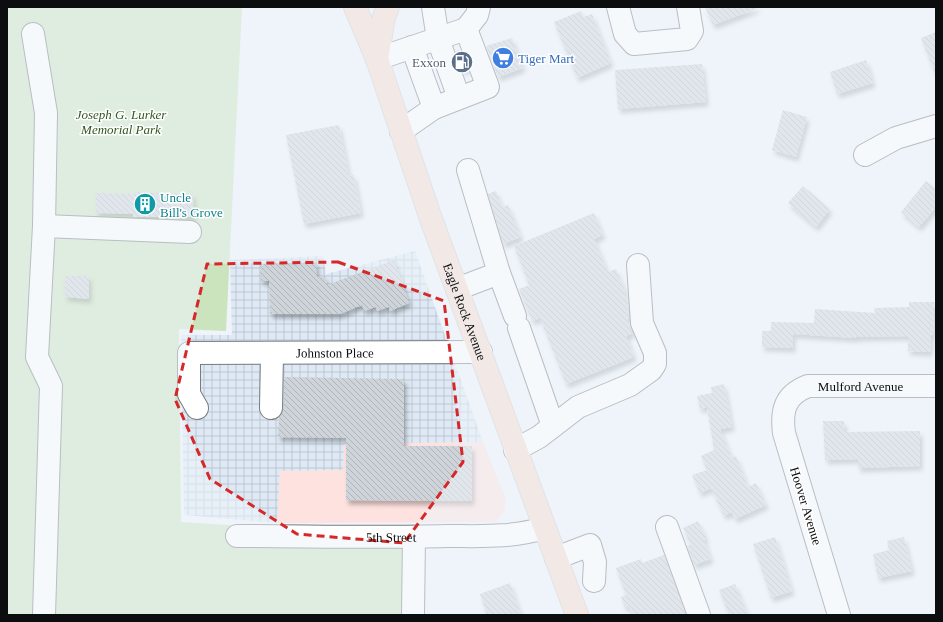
<svg xmlns="http://www.w3.org/2000/svg" width="943" height="622" viewBox="0 0 943 622" font-family="'Times New Roman',serif">
<defs>
<pattern id="industrial-grid" width="8" height="8" patternUnits="userSpaceOnUse"><rect width="8" height="8" fill="#dee9f5"/><path d="M0 4h8M4 0v8" fill="none" stroke="#bdc7d1"/></pattern>
<pattern id="building-back-hatch" width="6" height="6" patternUnits="userSpaceOnUse"><rect width="6" height="6" fill="#ced4da"/><path d="M-1 5l2 2M0 0l6 6M5-1l2 2" fill="none" stroke="#b0b5ba"/></pattern>
<filter id="shadow"><feDropShadow dx="2.5" dy="4.5" stdDeviation="2" flood-color="#0004"/></filter>
</defs>
<rect width="100%" height="100%" fill="#eef4fa"/>
<!-- commercial -->
<polygon fill="#fde2e0" points="483,442 506,500 504,511 496,522 277,523 280,471 343,470 344,444"/>
<!-- industrial -->
<polygon fill="url(#industrial-grid)" points="415,251 483,442 344,444 343,470 280,471 277,523 184,515 181,335 232,335 230,260 323,256 326,274"/>
<!-- green -->
<polygon fill="#cbe4be" points="7,7 242,7 226,331 179,329 181,522 414,537 417,615 7,615"/>
<!-- building -->
<g fill="url(#building-back-hatch)" filter="url(#shadow)">
<polygon points="705,7 757,7 758,8 713,25"/>
<polygon points="581,11 584,17 592,14 611,63 577,78 554,22"/>
<polygon points="936,32 936,74 935,74 921,38"/>
<polygon points="512,38 523,68 498,77 486,46"/>
<polygon points="460,50 468,70 463,71 456,51"/>
<polygon points="866,60 873,83 837,94 830,72"/>
<polygon points="702,64 706,102 618,109 615,70"/>
<polygon points="783,110 807,117 796,157 772,150"/>
<polygon points="339,125 349,176 354,175 361,213 304,224 286,135"/>
<polygon points="926,181 936,189 936,207 919,227 901,212"/>
<polygon points="803,186 830,209 816,227 788,203"/>
<polygon points="496,191 502,207 508,205 521,237 503,244 488,194"/>
<polygon points="134,192 193,194 194,217 133,217 133,214 96,213 96,193 134,194"/>
<polygon points="594,213 603,235 594,239 608,272 616,269 625,291 624,292 628,303 629,318 627,319 633,333 626,336 634,357 566,384 540,318 532,321 519,289 529,285 514,246"/>
<polygon points="394,260 409,303 390,311 389,307 377,311 376,307 364,311 362,305 340,314 270,314 269,281 261,281 260,264 316,262 317,277 325,276 327,285"/>
<polygon points="65,276 89,276 89,299 65,297"/>
<polygon points="909,302 934,302 933,335 931,335 930,352 908,351 908,336 856,337 856,338 793,334 793,348 762,347 762,331 771,331 771,322 814,323 815,309 875,313 874,308 909,307"/>
<polygon points="284,377 404,379 404,446 472,446 472,501 346,500 346,438 278,437 279,418 284,408"/>
<polygon points="724,384 732,427 720,429 732,458 736,456 748,487 756,483 766,505 735,519 732,512 724,516 711,488 700,493 692,475 707,470 701,456 714,450 707,407 700,409 697,396 712,393 711,387"/>
<polygon points="823,421 844,421 845,432 920,431 920,466 858,468 858,459 825,460"/>
<polygon points="698,521 706,538 704,539 711,559 694,565 687,546 691,545 683,528"/>
<polygon points="775,537 792,591 771,598 753,544"/>
<polygon points="904,537 912,571 878,578 873,554 889,550 887,541"/>
<polygon points="664,555 686,615 632,615 629,606 625,608 621,597 626,595 616,568 641,559 642,563"/>
<polygon points="510,583 521,615 487,615 480,594"/>
<polygon points="735,584 748,615 729,615 719,590"/>
</g>
<g fill="none" stroke-linecap="round" stroke-linejoin="round">
<!-- minor casing -->
<g stroke="#777d82" stroke-width="24">
<g id="minor">
<polyline points="433,7 438,39 459,98"/>
<polyline points="618,7 625,34 634,44 687,39 692,31 688,7"/>
<polyline points="466,29 477,15 479,7"/>
<polyline points="33,34 46,113 44,226 37,357 51,386 44,615"/>
<polyline points="412,47 434,108"/>
<polyline points="377,59 466,29 488,87 434,108 401,131"/>
<polyline points="865,155 896,138 936,126"/>
<polyline points="44,226 190,232"/>
<polyline points="499,273 515,316"/>
<polyline points="457,289 499,273 468,170"/>
<polyline points="519,328 553,426"/>
<path id="s1" d="M197,408l-8,-14v-41l292,-1"/>
<polyline points="271,408 272,353"/>
<polyline points="515,450 539,437 578,407 630,385 651,370 655,364 655,353 642,323 638,265"/>
<polyline points="667,527 699,615"/>
<path id="s2" d="M237,536c70,0 141,2 210,0 34,0 64,2 97,-8"/>
<polyline points="556,558 590,545 595,562 594,581"/>
<polyline points="413,615 414,537"/>
<path id="s3" d="M839,615l-55,-182c-3,-23 1,-38 24,-47h128"/>
</g>
</g>
<!-- major casing -->
<g stroke="#cecfcf" stroke-width="24">
<g id="major">
<path id="s4" d="M355,7l22,52 54,160 146,396"/>
<polyline points="377,59 384,17 388,7"/>
</g>
</g>
<!-- minor -->
<use href="#minor" stroke="#fff" stroke-width="22"/>
<!-- major -->
<use href="#major" stroke="#f7dbd0" stroke-width="22"/>
</g>
<!-- marked area -->
<path d="M0 0H943V622H0ZM338,262l106,39 19,161 -59,81 -107,-9 -87,-55 -35,-80 32,-135z" fill="#eef4fa" fill-opacity=".55" fill-rule="evenodd"/>
<path fill="none" stroke="#d62828" stroke-width="3" stroke-dasharray="8 5" stroke-linejoin="round" d="M338,262l106,39 19,161 -59,81 -107,-9 -87,-55 -35,-80 32,-135z"/>
<!-- icons -->
<defs>
<g id="supermarket-disc" transform="scale(1.15)"><circle r="9.5" fill="#3f7fe0" stroke="#fff"/><path d="M-6-5.5h2.5l.6 2H6L4.5 2H-2.5L-4.4-4H-6ZM-1.5 3.2a1.3 1.3 0 1 0 .1 0ZM3 3.2a1.3 1.3 0 1 0 .1 0Z" fill="#fff"/></g>
<g id="fuel-disc" transform="scale(1.15)"><circle r="9.5" fill="#5c6f8a" stroke="#fff"/><path d="M-5.5-6h7V0h2V4h1.3V-2.5L3-4.5l.8-.8L6-3V5H2.5V1h-1V6h-7ZM-4.2-4.7v3.2H.2V-4.7Z" fill="#fff"/></g>
<g id="building-disc" transform="scale(1.15)"><circle r="9.5" fill="#0f9aa8" stroke="#fff"/><path d="M-4-6H4V6H1V3H-1V6H-4ZM-2.5-4.3h1.7v1.8h-1.7ZM.8-4.3h1.7v1.8H.8ZM-2.5-1h1.7V.8h-1.7ZM.8-1h1.7V.8H.8Z" fill="#fff"/></g>
</defs>
<g fill-rule="evenodd">
<use href="#supermarket-disc" x="503" y="58"/>
<use href="#fuel-disc" x="462" y="62"/>
<use href="#building-disc" x="145" y="204"/>
</g>
<g text-anchor="middle" dominant-baseline="central" stroke-width="3" stroke-linejoin="round" paint-order="stroke">
<!-- shop labels -->
<g font-size="13" fill="#366cbe" stroke="#fff" text-anchor="start">
<text x="518" y="58">Tiger Mart</text>
</g>
<!-- service labels -->
<g font-size="13" fill="#4e5e75" stroke="#fff" text-anchor="end">
<text x="446" y="62">Exxon</text>
</g>
<!-- park labels -->
<g font-size="13" font-style="italic" fill="#345520" stroke="#fff">
<text x="121" y="114">Joseph G. Lurker<tspan x="121" dy="15">Memorial Park</tspan></text>
</g>
<!-- culture labels -->
<g font-size="13" fill="#0d838f" stroke="#fff" text-anchor="start">
<text x="160" y="197">Uncle<tspan x="160" dy="15">Bill's Grove</tspan></text>
</g>
<!-- street labels -->
<g font-size="13" fill="#0b0d0f" stroke="#fff">
<text stroke="none"><textPath href="#s4" startOffset="324">Eagle Rock Avenue</textPath></text>
<text stroke="none"><textPath href="#s1" startOffset="203">Johnston Place</textPath></text>
<text stroke="none"><textPath href="#s3" startOffset="301">Mulford Avenue</textPath></text>
<text transform="translate(806 506) rotate(73)">Hoover Avenue</text>
<text stroke="none"><textPath href="#s2" startOffset="154">5th Street</textPath></text>
</g>
</g>
<!-- border -->
<rect width="943" height="622" fill="none" stroke="#0b0d0f" stroke-width="16"/>
</svg>
